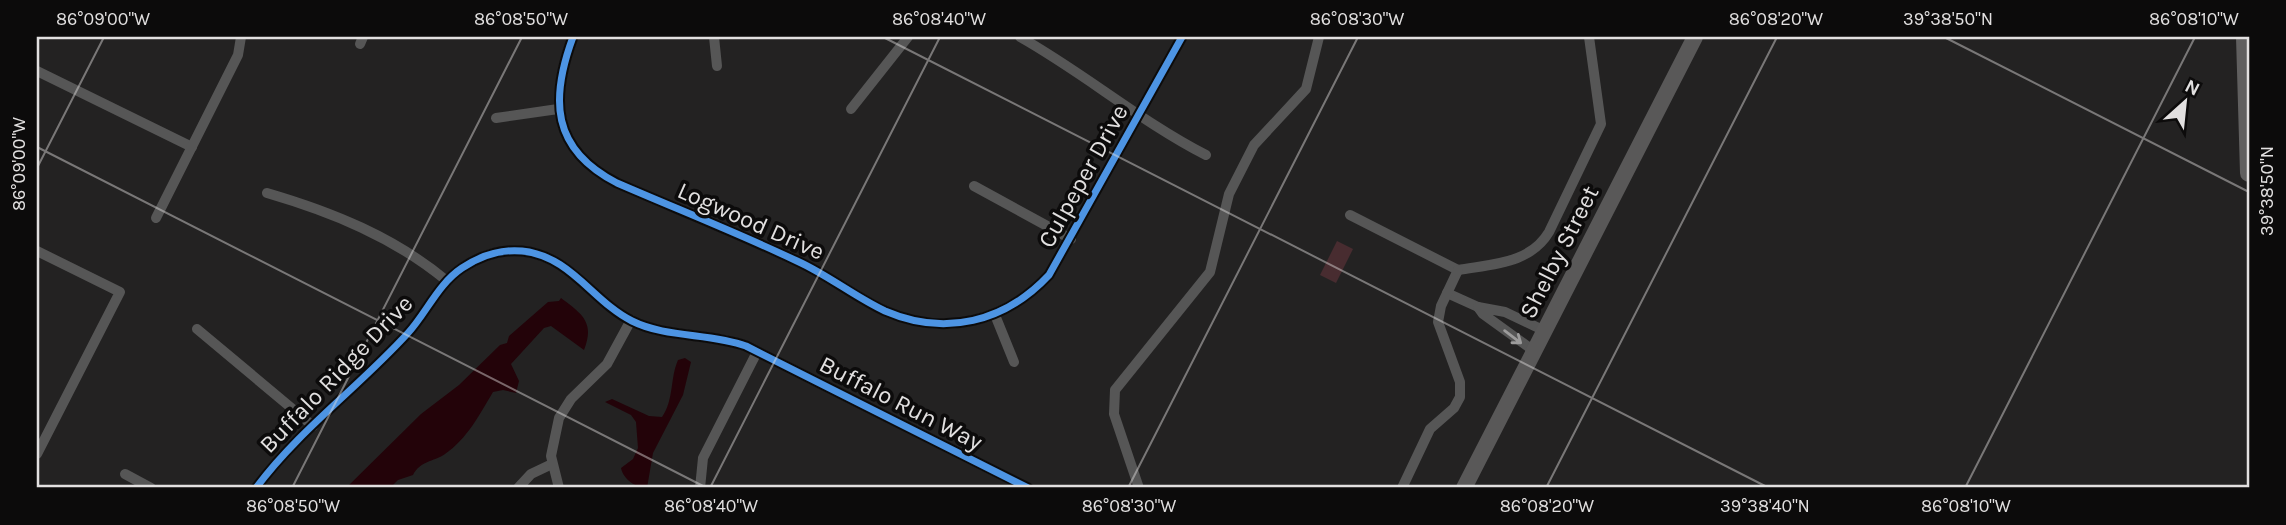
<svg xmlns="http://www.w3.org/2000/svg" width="2286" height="525" viewBox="0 0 2286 525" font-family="Karla,sans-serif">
<rect width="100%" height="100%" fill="#232222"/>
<!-- green -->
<polygon fill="#482c30" points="1337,241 1353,249 1336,283 1320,275"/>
<!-- water -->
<g fill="#230309">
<path d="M561,298c21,16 34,24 23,52l-33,-24 -7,2 -33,36 8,17 -3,12 -13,-3 -10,2c-13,22 -26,47 -48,62 -12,8 -25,7 -32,21l-15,5 -8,8h-44l75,-74 38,-29 41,-40 7,-2 2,-7 39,-34 11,-1z"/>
<path d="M685,358l6,4 -8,33 -30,58 -6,35c-11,0 -24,-9 -26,-20l12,-9 5,-11 -2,-26 -5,-7 -26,-13 7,-3 37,17 13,1c12,-17 8,-39 16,-57z"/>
</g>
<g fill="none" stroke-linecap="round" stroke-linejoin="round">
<!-- street -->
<g stroke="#565656" stroke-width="10">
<path d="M573,37c-23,62 -22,112 44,146 60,26 121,50 180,78 31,14 58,36 88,50 60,26 120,11 164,-36l133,-238"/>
<polyline points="714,37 717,66"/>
<path d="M1020,37c64,36 120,84 186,118"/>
<polyline points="360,44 363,37"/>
<polyline points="37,71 192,147"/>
<polyline points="851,109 908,37"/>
<polyline points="496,118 558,109"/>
<polyline points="974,186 1071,239"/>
<path d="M267,193c65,19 127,44 180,88"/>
<polyline points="1350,215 1458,270"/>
<polyline points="156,218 238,55 241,37"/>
<polyline points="37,251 120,292 37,454"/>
<path d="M1458,270c34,-6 72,-6 91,-38l52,-108 -12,-87"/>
<polyline points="1447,293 1478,307"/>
<polyline points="995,315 1014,362"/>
<polyline points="197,329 313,426"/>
<polyline points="1534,351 1483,314 1478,307 1505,312 1545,331"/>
<polyline points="125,474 151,488"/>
<path d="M256,488c43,-58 104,-102 152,-155 19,-21 30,-49 54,-65 18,-12 39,-19 60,-17 49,5 70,50 110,70 34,17 78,12 114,25l282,142"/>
<polyline points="518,488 531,474 552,464"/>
<polyline points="559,488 551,456 559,418 571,399 607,364 631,320"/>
<polyline points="700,488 703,458 757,352"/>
<polyline points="1139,488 1114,414 1115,390 1210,272 1229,194 1254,145 1306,89 1319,37"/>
<polyline points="1402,488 1430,429 1454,408 1460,397 1460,382 1438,322 1441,306 1458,270"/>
</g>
<!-- secondary -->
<polyline stroke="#595858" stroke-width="16" points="1464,488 1695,37"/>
<!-- primary -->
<polyline stroke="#605f5f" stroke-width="18" points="2245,37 2249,173"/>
<!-- cycleway casing -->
<g stroke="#0c0b0b" stroke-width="11">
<g id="cycleway">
<path d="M573,37c-23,62 -22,112 44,146 60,26 121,50 180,78 31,14 58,36 88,50 60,26 120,11 164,-36l133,-238"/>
<path d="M256,488c43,-58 104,-102 152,-155 19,-21 30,-49 54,-65 18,-12 39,-19 60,-17 49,5 70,50 110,70 34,17 78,12 114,25l282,142"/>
</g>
</g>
<!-- cycleway -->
<use href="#cycleway" stroke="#4d94e3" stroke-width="7"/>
</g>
<!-- one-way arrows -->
<defs><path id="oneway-shaft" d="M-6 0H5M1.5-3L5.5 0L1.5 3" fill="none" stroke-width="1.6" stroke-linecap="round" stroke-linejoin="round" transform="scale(1.75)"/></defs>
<use stroke="#9c9b9b" href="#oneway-shaft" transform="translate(1513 337) rotate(37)"/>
<!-- ticks -->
<path fill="none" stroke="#e2e0e0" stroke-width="2" stroke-opacity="0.45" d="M883,37l886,451M1944,37l305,155M37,147l670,341M37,168l67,-131M292,488l230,-451M710,488l230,-451M1128,488l230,-451M1546,488l231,-451M1965,488l230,-451"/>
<g text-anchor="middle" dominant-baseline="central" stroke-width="7" stroke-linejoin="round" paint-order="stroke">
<!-- street labels -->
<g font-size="24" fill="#e2e0e0" stroke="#0c0b0b">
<text transform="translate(1083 176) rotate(-61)">Culpeper Drive</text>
<text transform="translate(751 221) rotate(24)">Logwood Drive</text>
<text transform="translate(1559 252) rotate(-63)">Shelby Street</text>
<text transform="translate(336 374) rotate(-46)">Buffalo Ridge Drive</text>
<text transform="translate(901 403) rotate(27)">Buffalo Run Way</text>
</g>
</g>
<!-- border -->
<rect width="2286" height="525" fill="none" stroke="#0c0b0b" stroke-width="77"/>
<!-- north arrow -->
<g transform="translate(2185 102) rotate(27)" stroke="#0c0b0b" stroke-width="5" paint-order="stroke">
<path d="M0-5L12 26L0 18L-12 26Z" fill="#e2e0e0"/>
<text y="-10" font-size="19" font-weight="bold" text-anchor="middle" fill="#e2e0e0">N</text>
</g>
<rect x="38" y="38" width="2210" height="448" fill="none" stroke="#e2e0e0" stroke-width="2.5"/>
<g font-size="18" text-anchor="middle" fill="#e2e0e0">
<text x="103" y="25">86°09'00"W</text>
<text x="521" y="25">86°08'50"W</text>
<text x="939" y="25">86°08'40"W</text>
<text x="1357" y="25">86°08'30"W</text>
<text x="1776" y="25">86°08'20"W</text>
<text x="1948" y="25">39°38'50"N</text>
<text x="2194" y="25">86°08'10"W</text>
<text transform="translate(19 164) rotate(-90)" y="6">86°09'00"W</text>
<text transform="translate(2267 191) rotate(-90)" y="6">39°38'50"N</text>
<text x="293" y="512">86°08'50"W</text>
<text x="711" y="512">86°08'40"W</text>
<text x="1129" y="512">86°08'30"W</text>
<text x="1547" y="512">86°08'20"W</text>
<text x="1765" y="512">39°38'40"N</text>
<text x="1966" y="512">86°08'10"W</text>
</g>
</svg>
